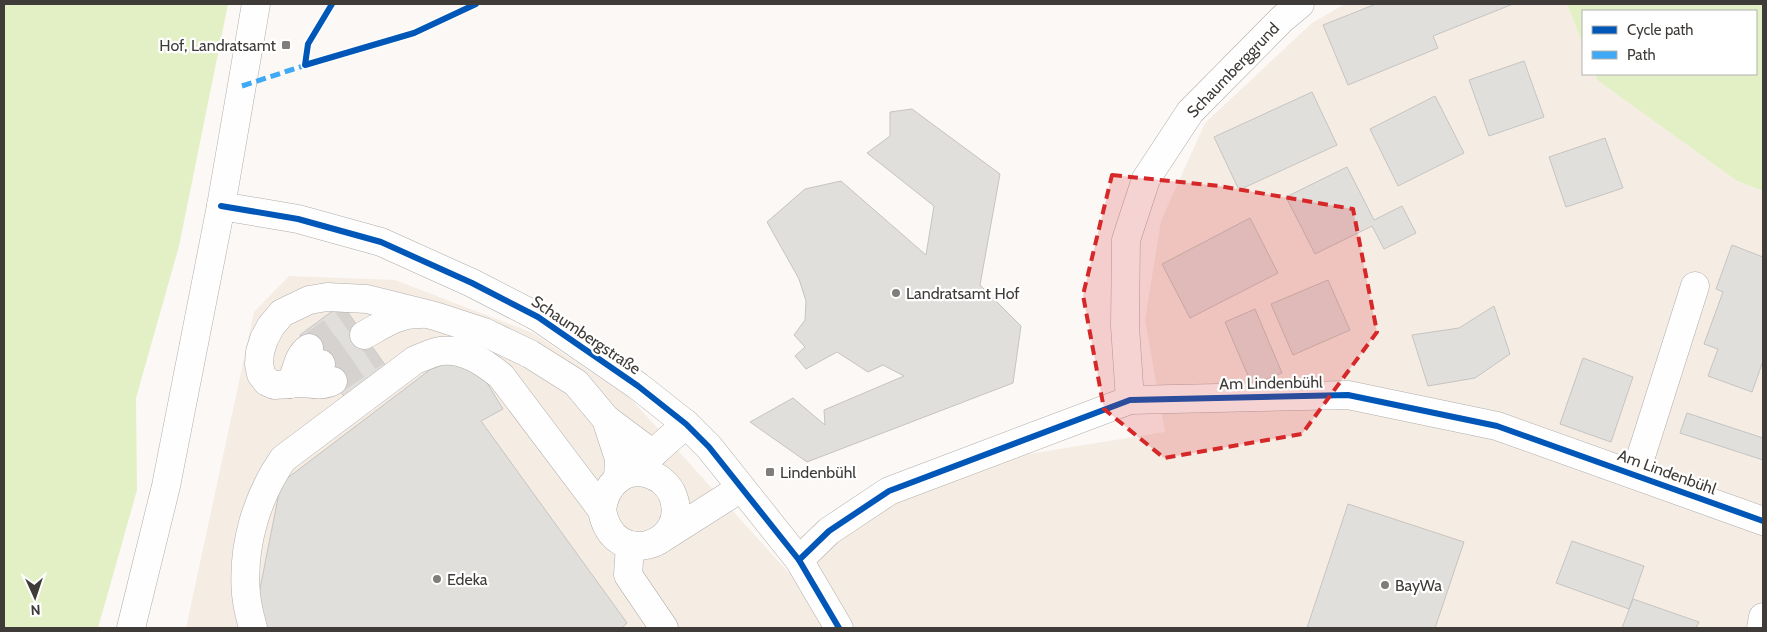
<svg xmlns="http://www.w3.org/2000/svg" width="1767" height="632" viewBox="0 0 1767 632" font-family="Cabin,sans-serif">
<rect width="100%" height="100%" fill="#fbf8f5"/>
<!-- built -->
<polygon fill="#f5ece4" points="1345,4 1567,4 1583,45 1583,74 1595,74 1597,80 1737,181 1763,191 1763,628 186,628 254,312 289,276 395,280 533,333 631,399 789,573 894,504 1016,456 1165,432 1145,320 1161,221 1205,123 1312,23"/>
<!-- green -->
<g fill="#e3f0c6">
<polygon points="4,4 228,4 179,246 136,398 137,490 98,628 4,628"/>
<polygon points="1567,4 1763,4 1763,191 1737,181 1597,80 1595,74 1756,74 1756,11 1583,11 1583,45"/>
</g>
<!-- building -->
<g fill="#e1dfdc" stroke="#c6c4c1">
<polygon points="1376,4 1513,4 1433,36 1438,48 1348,85 1323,25"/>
<polygon points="1524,61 1544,117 1489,136 1469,80"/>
<polygon points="1312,92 1337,145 1239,190 1214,137"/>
<polygon points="1435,96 1464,153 1398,186 1370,129"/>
<polygon points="912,109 1000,174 980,285 1021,326 1013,383 807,462 750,422 793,398 825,425 824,410 904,376 883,365 868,372 837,352 806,369 795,356 805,347 794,335 805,320 806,301 799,279 767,222 805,189 841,181 926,255 934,206 867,153 890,136 890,112"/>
<polygon points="1605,138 1623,188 1566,207 1549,157"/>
<polygon points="1347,167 1374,220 1402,206 1416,233 1384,249 1372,226 1315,254 1286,197"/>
<polygon points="1250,218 1278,273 1190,318 1162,264"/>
<polygon points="1732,245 1763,257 1763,361 1752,392 1708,376 1718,349 1704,344 1723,292 1716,289"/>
<polygon points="1328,280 1350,330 1293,355 1271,304"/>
<polygon points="342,304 388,369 346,399 300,335"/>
<polygon points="1494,306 1510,354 1475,378 1428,386 1412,335 1459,328"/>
<polygon points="1255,309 1282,373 1252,385 1225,322"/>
<polygon points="1583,358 1633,377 1611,442 1560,424"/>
<polygon points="448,363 481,373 503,409 481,421 627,623 623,627 624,628 262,628 254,619 281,483 431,369"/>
<polygon points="1687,413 1763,438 1763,460 1680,433"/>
<polygon points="1348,504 1464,542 1435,628 1307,628"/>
<polygon points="1572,541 1644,566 1629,609 1556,583"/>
<polygon points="1633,599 1699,622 1696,628 1622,628"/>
</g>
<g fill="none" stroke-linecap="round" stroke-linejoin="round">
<!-- minor-tunnel -->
<g stroke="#d5d2cf" stroke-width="28" stroke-dasharray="28 14" stroke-linecap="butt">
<polyline points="309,348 351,318"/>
<polyline points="321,364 364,335"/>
<polyline points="333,381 376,352"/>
</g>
<!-- minor casing -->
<g stroke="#b0adaa" stroke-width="29">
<g id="minor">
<polyline points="221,206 298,219 381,242 472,283 538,317 638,386 686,424 709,447 799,560 839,628"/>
<path d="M364,335c19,-10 34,-22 57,-21"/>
<polyline points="321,364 290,384 274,385 267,382 261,374 259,364 260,352 264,339 271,326 282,313 309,300 327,297 367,299 435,316 484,332 530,354 576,383 606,419 653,454"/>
<path d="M290,384c16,-4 27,5 43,-3"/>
<path d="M290,384c8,-13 6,-27 19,-36"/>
<polyline points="1130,400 1125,326 1126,240 1146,179 1190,112 1282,19 1300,4"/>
<polyline points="606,419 619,459 618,479"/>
<polyline points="639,466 686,424"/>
<polyline points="1635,475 1695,286"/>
<polyline points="664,537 741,488"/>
<polyline points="630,545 628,575 664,628"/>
<polyline points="799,560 829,531 889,491 1130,400 1348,395 1497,426 1763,521"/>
<path d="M253,628c-3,-11 -6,-23 -7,-34 -4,-47 10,-96 37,-135l132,-99c8,-3 18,-8 26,-9 23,-3 44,12 60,25l101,134c11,62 89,35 71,-14 -4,-11 -14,-19 -24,-22 -26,-8 -44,12 -47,36"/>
<polyline points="1761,628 1763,617"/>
</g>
</g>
<!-- major casing -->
<g stroke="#b0adaa" stroke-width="29">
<polyline id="major" points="131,628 166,486 221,206 256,4"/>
</g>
<!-- minor -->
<use href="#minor" stroke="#fefefe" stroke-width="28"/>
<!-- major -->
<use href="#major" stroke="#fefefe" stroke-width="28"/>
<!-- quiet -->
<polyline stroke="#3fa9f5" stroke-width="5" stroke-dasharray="10 5" stroke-linecap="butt" points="242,86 309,64"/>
<!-- cycleway casing -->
<g stroke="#fff" stroke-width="9">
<g id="cycleway">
<polyline points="332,4 308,44 305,65 414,33 476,4"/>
<polyline points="221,206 298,219 381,242 472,283 538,317 638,386 686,424 709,447 799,560 839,628"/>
<polyline points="799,560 829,531 889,491 1130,400 1348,395 1497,426 1763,521"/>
</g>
</g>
<!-- cycleway -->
<use href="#cycleway" stroke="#0057b8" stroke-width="6"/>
</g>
<!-- marked area -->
<path fill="#d62828" fill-opacity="0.2" stroke="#d62828" stroke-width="4" stroke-dasharray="10 6" stroke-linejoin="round" d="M1112,175l107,11 134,23 24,123 -75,102 -138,24 -60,-49 -21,-114z"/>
<!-- markers -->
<g fill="#807d7a" stroke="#fff" stroke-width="2">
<rect x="281" y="40" width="10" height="10" rx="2.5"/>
<circle cx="896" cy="293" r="5"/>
<rect x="765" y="467" width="10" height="10" rx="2.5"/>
<circle cx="437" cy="579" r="5"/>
<circle cx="1385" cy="585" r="5"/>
</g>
<g text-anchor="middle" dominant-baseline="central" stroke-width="4.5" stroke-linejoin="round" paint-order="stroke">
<!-- poi labels -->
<g font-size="16" fill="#3e3b38" stroke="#fff" text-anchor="start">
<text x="276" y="45" text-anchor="end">Hof, Landratsamt</text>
<text x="906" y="293">Landratsamt Hof</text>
<text x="780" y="472">Lindenbühl</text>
<text x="447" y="579">Edeka</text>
<text x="1395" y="585">BayWa</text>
</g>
<!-- street labels -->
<g font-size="16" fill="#3e3b38" stroke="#fff">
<text transform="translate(1233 70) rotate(-46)">Schaumberggrund</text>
<text transform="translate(586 335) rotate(34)">Schaumbergstraße</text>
<text transform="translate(1271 383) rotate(-1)">Am Lindenbühl</text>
<text transform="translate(1667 472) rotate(20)">Am Lindenbühl</text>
</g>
</g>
<!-- border -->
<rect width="1767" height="632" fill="none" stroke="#3e3b38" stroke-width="10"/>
<!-- legend -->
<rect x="1582" y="10" width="175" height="65" fill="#ffffff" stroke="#b2b1af"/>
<rect x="1592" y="26" width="25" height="8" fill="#0057b8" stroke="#b2b1af"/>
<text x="1627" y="35" font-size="15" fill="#3e3b38">Cycle path</text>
<rect x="1592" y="51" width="25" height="8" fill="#3fa9f5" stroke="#b2b1af"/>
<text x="1627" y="60" font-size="15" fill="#3e3b38">Path</text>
<!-- north arrow -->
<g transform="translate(35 597) rotate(177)" stroke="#ffffff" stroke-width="4" paint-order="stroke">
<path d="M0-4L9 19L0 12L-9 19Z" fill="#3e3b38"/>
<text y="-8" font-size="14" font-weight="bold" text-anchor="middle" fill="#3e3b38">N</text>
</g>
</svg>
